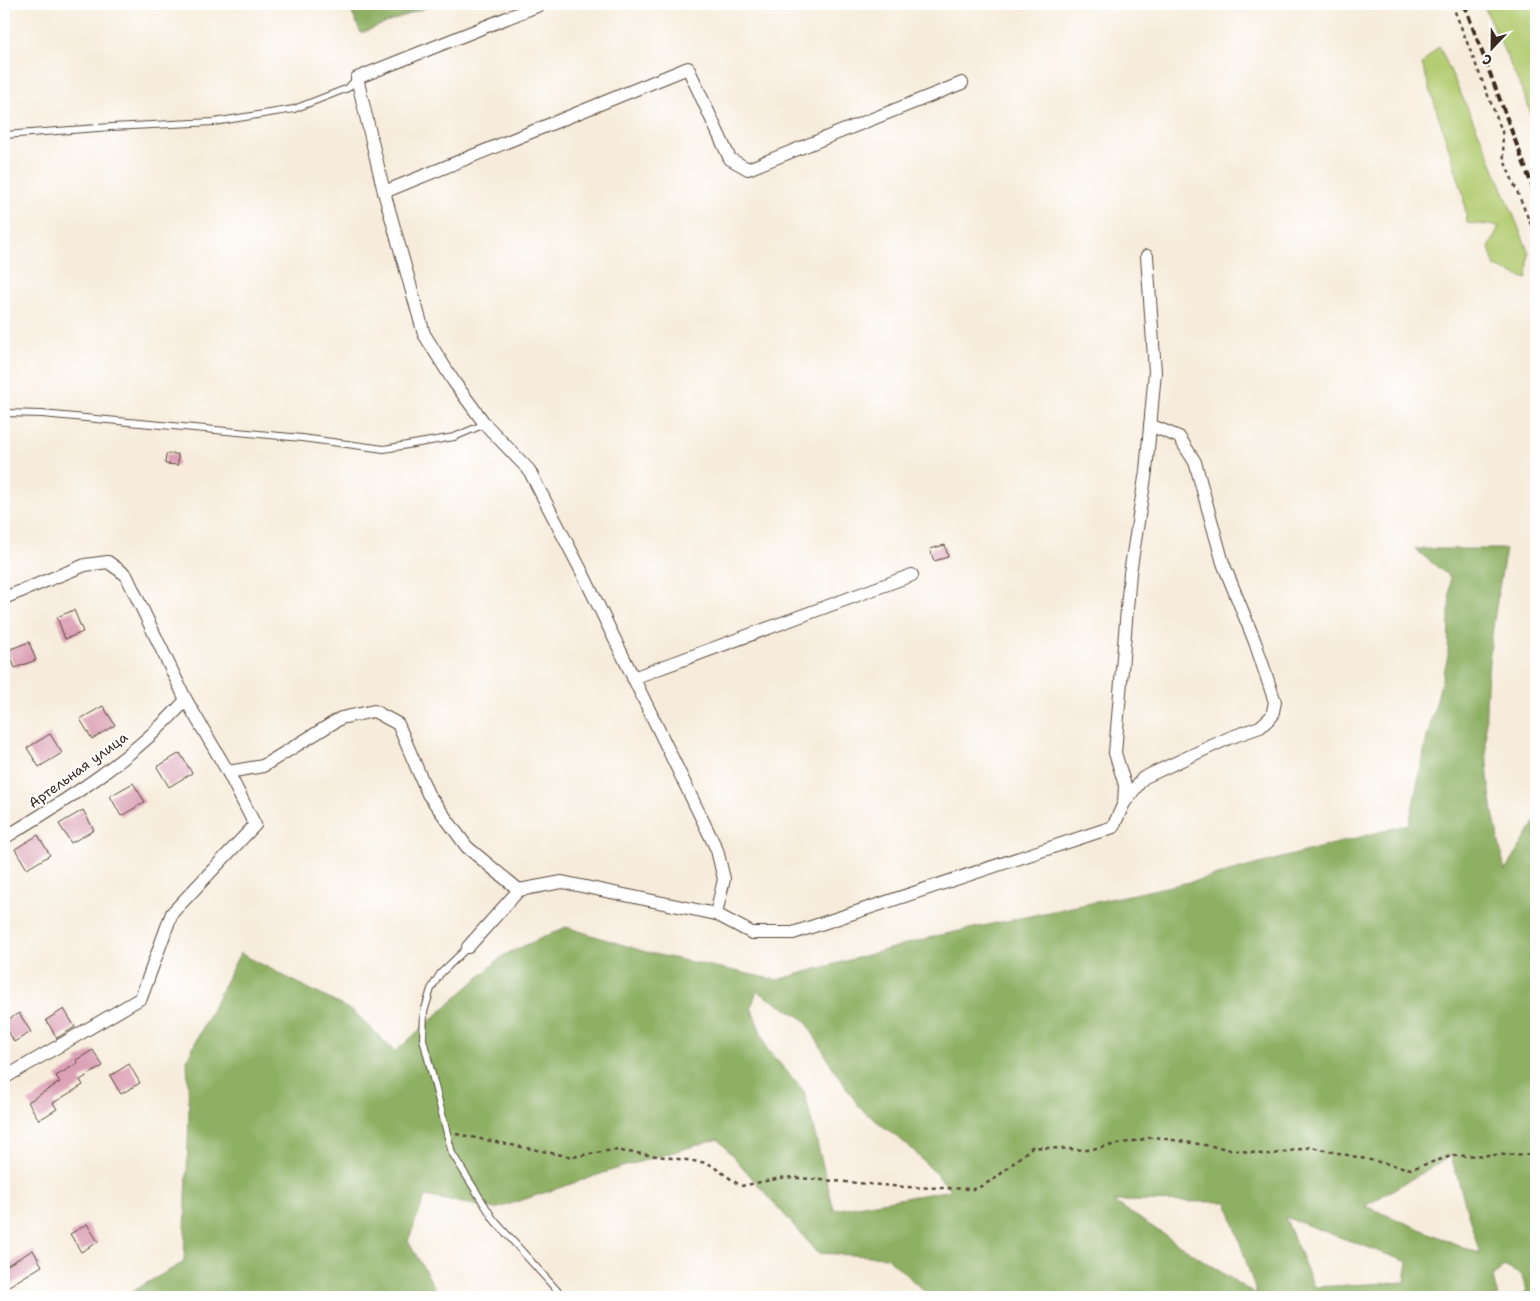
<svg xmlns="http://www.w3.org/2000/svg" width="1540" height="1301" viewBox="0 0 1540 1301" font-family="'Shantell Sans',sans-serif">
<rect width="100%" height="100%" fill="#fff"/>
<filter id="ink" filterUnits="userSpaceOnUse"><feTurbulence type="fractalNoise" baseFrequency=".02" numOctaves="2"/><feDisplacementMap in="SourceGraphic" scale="10" xChannelSelector="R" yChannelSelector="G"/><feConvolveMatrix kernelMatrix="1 2 1 2 8 2 1 2 1" color-interpolation-filters="sRGB"/></filter>
<filter id="wash" filterUnits="userSpaceOnUse"><feTurbulence type="fractalNoise" baseFrequency=".0096" numOctaves="4" result="noise"/><feDisplacementMap in="SourceGraphic" scale="20" xChannelSelector="R" yChannelSelector="G"/><feGaussianBlur stdDeviation="1.12" result="paint"/><feColorMatrix in="noise" values="0 0 0 0 0 0 0 0 0 0 0 0 0 0 0 0 0 1.4 0 .05"/><feComposite in="paint" operator="in"/></filter>
<g filter="url(#wash)">
<rect width="100%" height="100%" fill="#f7ecdb"/>
<!-- green -->
<g fill="#b3cc72" stroke="#777b48">
<polygon points="1483,4 1536,4 1536,128 1526,99"/>
<polygon points="1439,46 1488,153 1529,253 1527,279 1495,267 1489,248 1499,226 1467,223 1463,193 1422,64"/>
</g>
<!-- forest -->
<g fill="#8eb064" stroke="#646d41" fill-rule="evenodd">
<polygon points="348,4 434,4 361,33"/>
<path d="M1415,549h91c-15,80 -27,161 -16,243 3,26 10,53 15,79l31,-50v476h-15l6,-7 -6,-15 -17,-9 -11,12 5,19h-563l-8,-3 -40,-37 -69,-4 -100,-114 -96,28 -127,42 -70,-13 -17,45 32,56h-318l62,-35 5,-150 -2,-53 53,-106 114,59 41,40 109,-97 62,-28 83,26 128,27 159,-44 263,-56 210,-56 18,-86 21,-82 2,-79zM757,991l48,29 30,51 26,38 51,40 39,41 -117,20 -30,-119 -37,-42 -16,-42zM1451,1156l29,98 -115,-48zM1113,1201l114,1 30,93h-1zM1285,1217l123,45 -3,20 -91,5z"/>
</g>
<g id="blocks">
<!-- building -->
<g fill="#dba0b5">
<polygon points="166,454 178,454 178,465 165,464"/>
<polygon points="945,545 948,557 934,561 930,549"/>
<polygon points="74,610 83,632 65,639 57,617"/>
<polygon points="29,642 36,660 15,668 8,650"/>
<polygon points="103,706 115,725 92,739 80,719"/>
<polygon points="50,734 62,753 39,767 27,748"/>
<polygon points="180,753 192,773 169,787 157,767"/>
<polygon points="133,783 145,802 121,816 110,796"/>
<polygon points="83,810 94,830 71,843 59,824"/>
<polygon points="38,835 50,855 27,869 15,849"/>
<polygon points="64,1009 75,1027 57,1038 46,1020"/>
<polygon points="19,1013 31,1032 14,1042 4,1022"/>
<polygon points="93,1050 103,1066 80,1080 83,1085 53,1103 57,1109 39,1120 28,1102 60,1082 56,1076 78,1063 76,1060"/>
<polygon points="129,1064 140,1083 121,1094 110,1076"/>
<polygon points="87,1224 98,1242 81,1252 70,1234"/>
<polygon points="33,1250 42,1266 4,1289 4,1267"/>
</g>
</g>
</g>
<g filter="url(#ink)">
<use href="#blocks" fill-opacity="0" stroke="#57473a" stroke-width="1"/>
<g fill="none" stroke-linecap="round" stroke-linejoin="round">
<!-- lane casing -->
<g stroke="#57473a" stroke-width="8">
<g id="lane">
<polyline points="4,135 111,127 214,122 294,109 348,88 357,78"/>
<polyline points="4,413 42,414 302,438 384,449 454,437 485,424"/>
<polyline points="468,947 440,974 431,989 424,1012 423,1039 452,1153 494,1220 563,1297"/>
</g>
</g>
<!-- street casing -->
<g stroke="#57473a" stroke-width="14">
<g id="street">
<polyline points="542,4 357,78 384,192 424,334 454,382 485,424 529,470 583,574 717,850 724,879 716,914"/>
<polyline points="384,192 688,68 730,159 748,169 962,83"/>
<polyline points="4,598 85,565 108,562 126,575 186,700 228,772 255,825 172,913 141,998 4,1078"/>
<polyline points="633,678 912,575"/>
<polyline points="228,772 263,766 341,718 374,711 398,724 428,794 467,847 519,890"/>
<polyline points="1124,803 1143,778 1229,738 1260,727 1272,716 1275,702 1255,642 1223,563 1195,462 1179,437 1150,425"/>
<path d="M4,838c65,-39 131,-81 182,-138"/>
<polyline points="468,947 519,890 562,882 716,914 752,933 793,933 1113,827 1124,803 1125,785 1115,753 1130,573 1146,471 1155,372 1147,256"/>
</g>
</g>
<!-- path -->
<g stroke="#57473a" stroke-width="2.5" stroke-dasharray="4 4" stroke-linecap="butt">
<polyline points="1452,4 1502,131 1504,160 1536,237"/>
<polyline points="456,1134 572,1157 613,1150 708,1163 741,1186 786,1177 905,1187 976,1189 996,1178 1032,1147 1087,1150 1154,1137 1268,1155 1311,1147 1411,1169 1451,1156 1536,1154"/>
</g>
<!-- lane -->
<use href="#lane" stroke="#fff" stroke-width="6"/>
<!-- street -->
<use href="#street" stroke="#fff" stroke-width="12"/>
<!-- rail -->
<polyline stroke="#3b2a1e" stroke-width="4" stroke-dasharray="8 4" stroke-linecap="butt" points="1464,4 1536,196"/>
</g>
</g>
<g text-anchor="middle" dominant-baseline="central" stroke-width="4" stroke-linejoin="round" paint-order="stroke">
<!-- street labels -->
<g font-size="14" fill="#3b2a1e" stroke="#fff">
<text transform="translate(78 770) rotate(-36)">Артельная улица</text>
</g>
</g>
<!-- margin -->
<rect width="1540" height="1301" fill="none" stroke="#fff" stroke-width="20"/>
<!-- north arrow -->
<g transform="translate(1492 48) rotate(202)" stroke="#ffffff" stroke-width="4" paint-order="stroke">
<path d="M0-4L9 19L0 12L-9 19Z" fill="#3b2a1e"/>
<text y="-8" font-size="14" font-weight="bold" text-anchor="middle" fill="#3b2a1e">С</text>
</g>
</svg>
